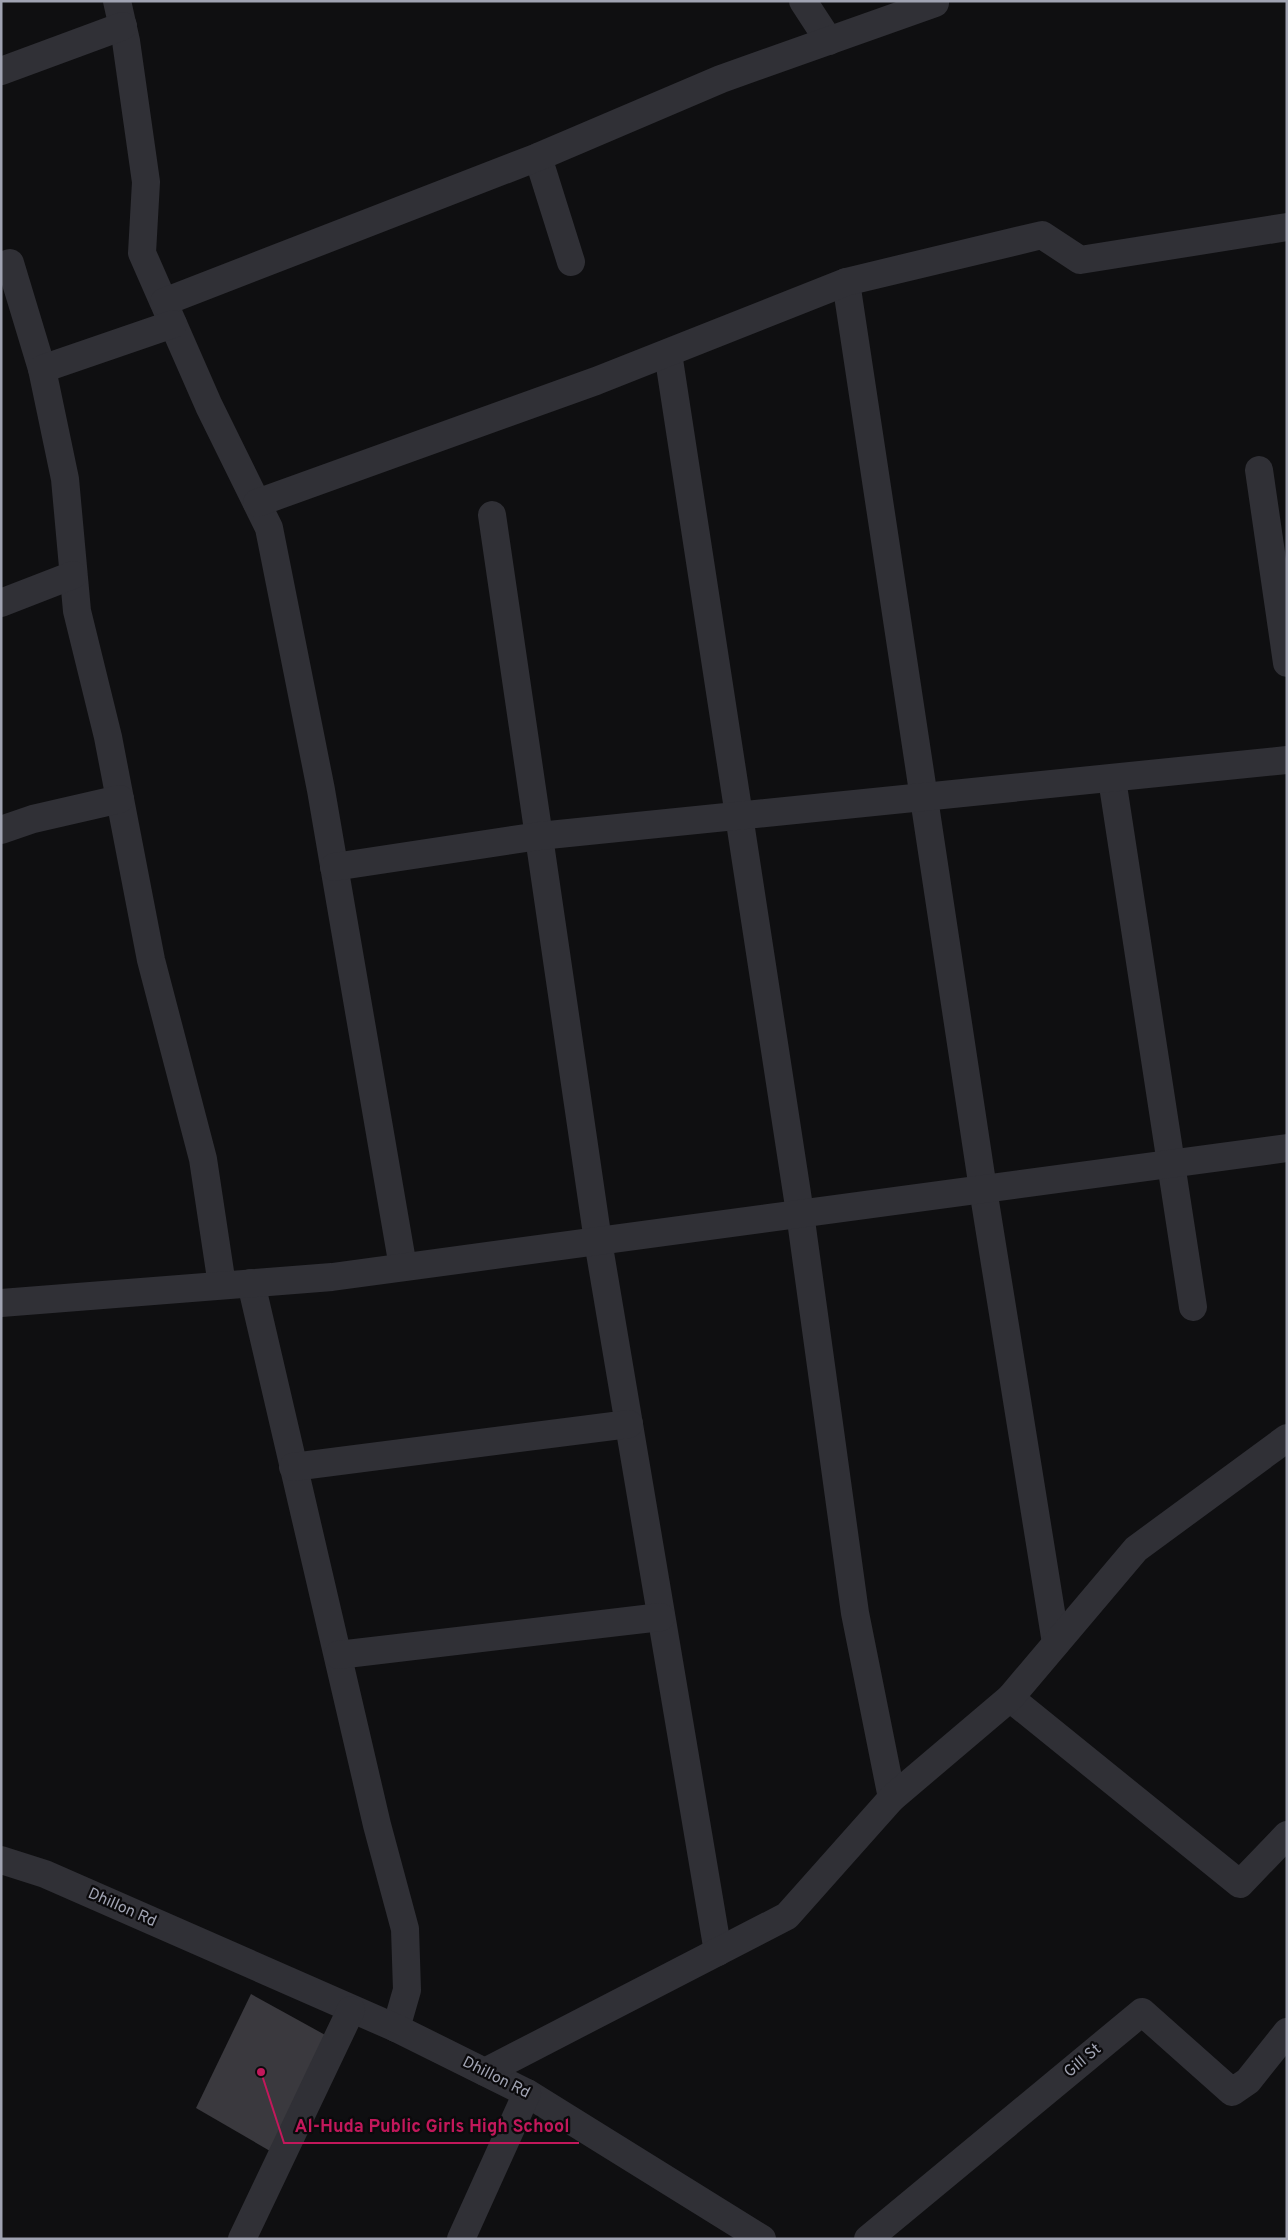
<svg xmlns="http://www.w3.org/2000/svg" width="1288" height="2240" viewBox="0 0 1288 2240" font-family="Overpass,sans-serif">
<rect width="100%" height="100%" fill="#0f0f11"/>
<!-- building -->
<polygon fill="#3a393e" points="251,1994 327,2036 270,2151 196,2108"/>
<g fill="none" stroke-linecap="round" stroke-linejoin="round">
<!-- street -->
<g stroke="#303036" stroke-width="28">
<polyline points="117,1 126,41 146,182 142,253 209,406 269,528 321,790 403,1267"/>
<polyline points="803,1 829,41"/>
<polyline points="1,71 123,26"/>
<polyline points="538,157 571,262"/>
<polyline points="1,266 10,263 42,369"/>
<polyline points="846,282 983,1189 1056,1643"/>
<polyline points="164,302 538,157 721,79 935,3"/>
<polyline points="173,324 42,369 65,479 77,611 108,737 151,960 203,1159 222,1285"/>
<polyline points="668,353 800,1213 855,1613 892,1798"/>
<polyline points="1259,470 1287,663"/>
<polyline points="257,503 596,381 846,282 1042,235 1080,260 1287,227"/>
<polyline points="492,515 598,1241 718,1952"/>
<polyline points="1,603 73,575"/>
<polyline points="1112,779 1193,1307"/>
<polyline points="1,830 33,819 120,799"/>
<polyline points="334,867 539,836 1287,760"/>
<polyline points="251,1283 377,1825 405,1929 407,1990 396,2028"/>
<polyline points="1,1303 332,1277 1287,1148"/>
<polyline points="293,1467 629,1424"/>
<polyline points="338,1655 661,1617"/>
<polyline points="1010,1698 1240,1884 1287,1835"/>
<polyline points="1,1860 45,1874 396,2028 527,2093 762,2239"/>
<polyline points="485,2072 787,1916 892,1798 1010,1698 1136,1549 1287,1438"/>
<polyline points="242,2239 351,2010"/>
<polyline points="461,2239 527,2093"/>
<polyline points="868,2239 1142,2012 1232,2092 1248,2081 1287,2032"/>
</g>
</g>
<g text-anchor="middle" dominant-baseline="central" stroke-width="4.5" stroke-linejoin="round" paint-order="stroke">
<!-- street labels -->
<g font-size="16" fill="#a0a3b2" stroke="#0b0a0c">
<text transform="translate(122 1908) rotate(24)">Dhillon Rd</text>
<text transform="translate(1083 2061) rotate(-40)">Gill St</text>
<text transform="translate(496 2078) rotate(27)">Dhillon Rd</text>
</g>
</g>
<!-- callouts -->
<path fill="none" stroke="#c2185b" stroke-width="2" d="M261 2072L284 2143H579"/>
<circle fill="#c2185b" stroke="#0b0a0c" stroke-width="2" cx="261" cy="2072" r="5"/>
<g font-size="18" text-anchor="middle" font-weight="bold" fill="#c2185b" stroke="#0b0a0c" stroke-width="4.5" stroke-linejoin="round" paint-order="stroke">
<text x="432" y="2132">Al-Huda Public Girls High School</text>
</g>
<!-- border -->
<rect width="1288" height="2240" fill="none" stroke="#a0a3b2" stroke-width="5"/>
</svg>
